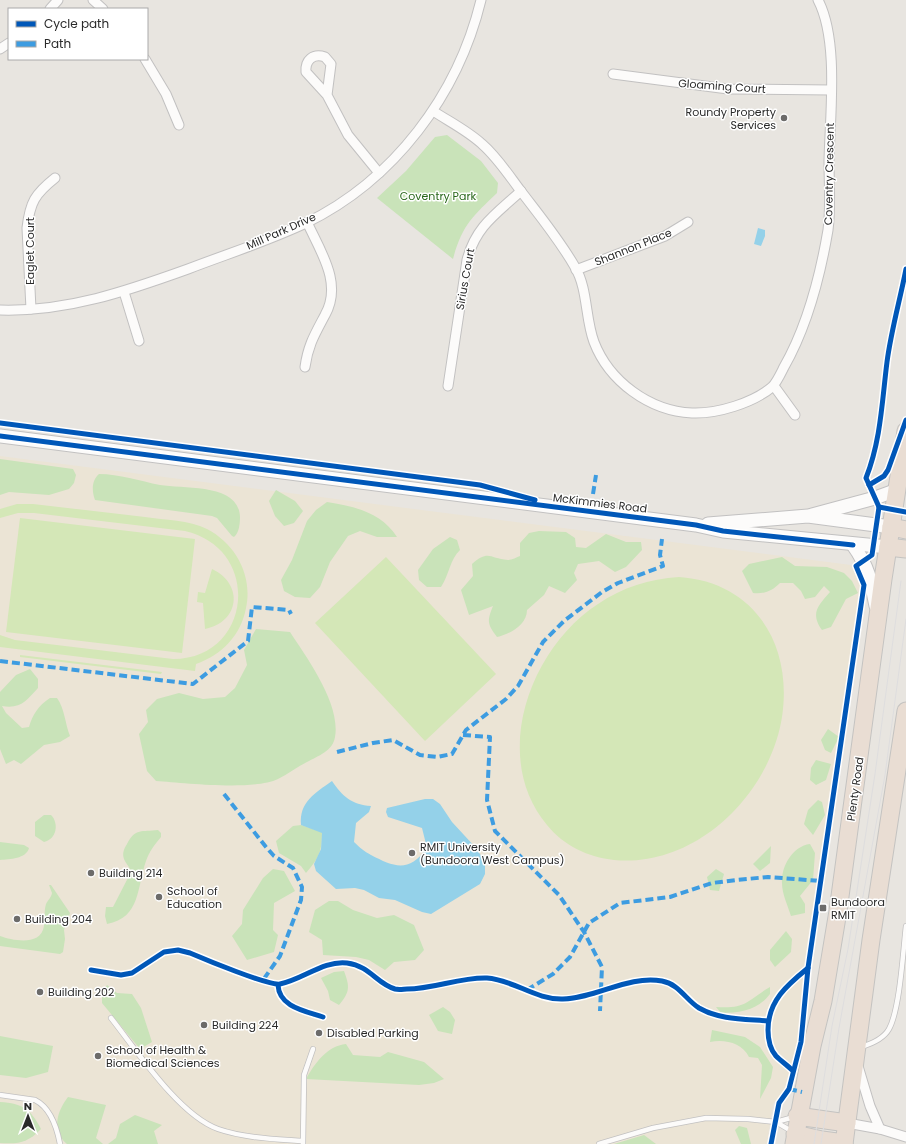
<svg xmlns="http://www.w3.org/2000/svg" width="906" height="1144" viewBox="0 0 906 1144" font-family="Poppins,sans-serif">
<rect width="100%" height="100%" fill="#e8e5e0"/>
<!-- education -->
<polygon fill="#ebe4d5" points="0,456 851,565 861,586 798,1043 792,1070 783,1092 773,1104 767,1144 0,1144"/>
<!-- green -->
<g fill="#c9e3b9">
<path d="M447,135l34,26 17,22 -1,10c-24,23 -35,32 -44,66l-76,-61 29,-27 29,-34z"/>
<polygon points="0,459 73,469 76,475 74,483 69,489 49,495 9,492 0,495"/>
<path d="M99,474c20,0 41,7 61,11 24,4 79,-2 80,32 0,7 -1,16 -6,20l-2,-1 -15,-18 -5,-2 -117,-16c-3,-8 -4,-19 4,-26z"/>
<polygon points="276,490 295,501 303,511 294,523 284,526 275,516 269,501"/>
<path d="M327,502c27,4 55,11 70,35h-20l-17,-6 -12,5 -18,26 -10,25 -10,11 -15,-1 -11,-6 -3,-11 11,-20 15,-39 9,-11z"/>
<path d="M539,531l27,1 9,6 1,9 10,1 20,-14 20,8h15l1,8 -16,17 -11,5 -16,-11 -21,3 -4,9 3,7 -12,13 -16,-7 -5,9 -17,15c0,15 -17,24 -30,27 -10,-13 -10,-16 -4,-31l-24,9 -8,-25 12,-14 -1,-12c17,-15 18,-5 36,-4 4,0 9,-3 12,-4v-13l9,-10z"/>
<path d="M450,537l7,3 3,10c-10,9 -11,25 -19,37h-14l-8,-7 -1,-10 15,-21z"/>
<path d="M782,557l13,9 32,1 17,6 8,8 6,12 -12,6 -15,28 -9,3c-12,-17 -4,-24 8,-38l-6,-6 -9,11 -10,2 -4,-8 -8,-8h-13c-8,8 -15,11 -27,10l-11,-22 7,-7z"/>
<path d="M256,629l34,3c17,26 51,72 45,105 -2,14 -17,19 -28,25 -10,5 -19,12 -29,17 -25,12 -93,4 -122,2l-9,-10 -8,-37 9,-12 -2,-12 11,-11 22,-6 24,6 22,-2 10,-9 12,-23 -3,-15z"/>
<path d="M30,669l8,10v9c-12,13 -17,21 -36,18l4,7 16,15 7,-1c4,-13 9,-21 21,-29h7c8,11 8,26 13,38l-10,6 -16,3 -23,19 -7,-4 -8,4 -6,-15v-57l16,-17z"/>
<polygon points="828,729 839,737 831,753 825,750 821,740"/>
<polygon points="816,760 831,764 826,780 816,785 810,780 811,768"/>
<polygon points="818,800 822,802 825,815 813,835 804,824 808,810"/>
<path d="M44,815h7c8,8 6,24 -7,27l-9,-6v-14z"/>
<path d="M301,825l21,7c0,20 -3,26 -16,41l-5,-7 -22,-13 -3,-12 17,-15z"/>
<path d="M158,830l3,3v4c-6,7 -12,15 -15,24 -9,25 -5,57 -39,63l-2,-8 1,-9h7l18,-35c-1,-5 -5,-8 -7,-13 -2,-6 0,-10 3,-15 8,-16 15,-12 31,-14z"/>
<path d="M0,842l24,3 5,3c-3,11 -19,11 -29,12z"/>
<path d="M810,844l5,9 -2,27 -13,16 5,8v9l-14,3c-3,-10 -9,-22 -9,-33 -1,-17 11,-37 28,-39z"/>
<polygon points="771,846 770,863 760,871 753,864"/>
<polygon points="273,869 284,871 295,891 274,903 273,930 278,935 274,952 247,960 232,936 242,924 243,910 263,878"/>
<polygon points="716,869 724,874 719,891 710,890 707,877"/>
<path d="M49,885h2l19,28 -6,17 1,9 -2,13 -3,2 -60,-8v-10c14,5 41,10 44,-10 1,-7 0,-16 2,-22 2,-4 5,-6 6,-11z"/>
<polygon points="329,901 338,901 353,910 377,918 394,915 414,925 424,950 415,960 394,962 385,970 369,960 356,957 323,955 322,940 309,932 315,910"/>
<polygon points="786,931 792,939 791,952 775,967 770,960 770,950"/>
<path d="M344,971c6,16 6,21 -5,34l-9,-5 -2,-9 -7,-13 13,-6z"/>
<polygon points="107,985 117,993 132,994 141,1008 152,1042 140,1049 102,1003 102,993"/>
<path d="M770,987v7c-12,16 -29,19 -49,19l-5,-6c31,2 30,-6 54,-20z"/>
<polygon points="443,1007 450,1012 455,1020 452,1034 438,1031 429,1015"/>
<path d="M712,1030l33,7 15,10 13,20 -2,11 -11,21 2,-34 -4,-7 -9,-1c-7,-14 -24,-18 -39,-15z"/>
<polygon points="0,1036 53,1046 48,1072 26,1078 0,1075"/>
<path d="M346,1044l7,11 27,2 8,-5 36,10 20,17 -10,4 -15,2 -113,-6c9,-16 21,-33 40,-35z"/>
<path d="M68,1097l38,8 -10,33 7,6h-36c-16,-13 -10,-33 1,-47z"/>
<path d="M0,1102c23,1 31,8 41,27 -14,14 -21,15 -41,14z"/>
<polygon points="135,1115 162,1125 154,1131 158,1144 108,1144 116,1138 120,1124"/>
<polygon points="739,1126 747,1128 751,1144 741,1144 735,1130"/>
<polygon points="644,1135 656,1144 614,1144"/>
</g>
<!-- pitch -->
<g fill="#d4e7b7">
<path d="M17,504h16c37,4 75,9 112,13 20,3 44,3 62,12 29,15 46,47 39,79 -5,27 -24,47 -50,56l-1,7 -195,-24v-12l15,5 158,19c79,0 90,-110 12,-128l-151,-18h-16l-18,5v-9z"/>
<polygon points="20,518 195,539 182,653 6,632"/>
<polygon points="386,557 496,674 425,741 315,623"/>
<path d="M212,569c32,15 28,53 -7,60l-2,-26 -6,-1 1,-10 7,1z"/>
<path d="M679,577c75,5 114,67 103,140 -12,77 -86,151 -168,143 -26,-3 -50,-14 -67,-35 -57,-68 -17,-177 51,-221 25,-17 51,-25 81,-27z"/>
<polygon points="20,655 162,672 161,674 20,657"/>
</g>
<!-- water -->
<g fill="#94d1e9">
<polygon points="758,228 765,230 765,236 761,246 754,244"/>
<path d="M332,781c10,15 20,24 39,25l-2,6 -13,11 -2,19c6,6 10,9 17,13 23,12 38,18 56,-7l-5,-20 -34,-11 -2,-5 1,-4 38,-9h8l7,5 12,18 24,26 9,14v12l-5,10 -49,30 -9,-2 -27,-12 -16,-2 -15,-8 -9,-2 -19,1 -20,-18 -2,-7 7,-15 1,-16 -21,-8c-2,-23 14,-32 31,-44z"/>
</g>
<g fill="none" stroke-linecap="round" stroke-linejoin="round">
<!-- lane casing -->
<g stroke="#c2c1c1" stroke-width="6">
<g id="lane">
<path d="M111,1018c26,33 68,97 107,111 26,9 57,10 84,12"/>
<path d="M861,1047c10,-3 23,-9 28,-18 11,-20 14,-78 17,-103"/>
<path d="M0,1095l35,5c16,8 22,28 25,44"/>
<polyline points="776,1122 793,1132"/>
<polyline points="303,1144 304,1075 313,1049"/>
<polyline points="599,1144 653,1128 706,1118 748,1119 776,1122 794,1117"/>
</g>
</g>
<!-- street casing -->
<g stroke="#c2c1c1" stroke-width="11">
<g id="street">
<polyline points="93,0 103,9"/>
<polyline points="50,9 58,0"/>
<polyline points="0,49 9,43"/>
<polyline points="145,59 166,94 179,125"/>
<polyline points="613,74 728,89 831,90"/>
<path d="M327,95l4,-31 -6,-7c-12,-4 -20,3 -19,15l21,23 21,40 31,38"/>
<path d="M433,111c17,11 35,20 49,33 15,13 26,30 38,46 19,25 39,49 55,77 13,22 10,51 19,75 15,39 55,69 98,71 25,1 61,-10 80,-26 5,-5 9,-14 12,-20 24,-42 36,-90 44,-137 3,-22 1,-46 1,-69 1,-46 10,-121 -11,-161"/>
<polyline points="576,270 665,236 688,222"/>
<polyline points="124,292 139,341"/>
<path d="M31,309l-4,-81c3,-26 8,-34 28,-50"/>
<path d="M0,310c67,2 127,-19 188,-41 39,-15 80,-28 118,-46 88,-43 152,-128 175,-223"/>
<path d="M305,367c3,-22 10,-33 20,-52 18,-32 -5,-64 -18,-93"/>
<path d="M448,386l19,-126c9,-34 29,-46 54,-69"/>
<polyline points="774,386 795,415"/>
<polyline points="858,1066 870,1106 880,1129"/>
<polyline points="847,1123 880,1129 906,1137"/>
</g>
</g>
<!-- secondary casing -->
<g stroke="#c2c1c1" stroke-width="15">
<g id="secondary">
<polyline points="0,436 696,525 723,531 888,547"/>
<polyline points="812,515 875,498 897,490"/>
<polyline points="708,524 808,516 891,527"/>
<path d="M853,545c15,21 18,36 23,61"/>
</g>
</g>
<!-- highway casing -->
<g stroke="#c4c3c1" stroke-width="19">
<g id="highway">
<polyline points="891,527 906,530"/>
<polyline points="888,547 906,549"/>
<polyline points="797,1116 847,1123"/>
<polyline points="795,1134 822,1140 844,1143"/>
<polyline points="794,1144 812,1046 823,1001 838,911 883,579 906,431"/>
<polyline points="844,1144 871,940 906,711"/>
</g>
</g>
<!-- lane -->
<use href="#lane" stroke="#fcfbfa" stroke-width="4.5"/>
<!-- street -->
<use href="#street" stroke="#fcfbfa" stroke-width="9"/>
<!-- secondary -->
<use href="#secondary" stroke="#fcfbfa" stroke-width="13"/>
<!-- highway -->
<use href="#highway" stroke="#e9ddd3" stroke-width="17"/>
<!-- tram -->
<g stroke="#deddde" stroke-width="1">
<polyline points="814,1144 832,1026 848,949 875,774 901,581"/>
<polyline points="821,1144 839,1028 885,775 906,619"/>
</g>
<!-- quiet -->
<g stroke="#3d9ce1" stroke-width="4" stroke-dasharray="8 4" stroke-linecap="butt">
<polyline points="593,494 596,475"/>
<polyline points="0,661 193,684 248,641 252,607 289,610 291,614"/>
<polyline points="463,735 490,737 487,800 495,831 559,895 584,932 602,967 600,1011"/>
<polyline points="337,752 373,743 393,740 420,755 437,757 452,754 466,730 506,699 518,686 543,642 564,621 602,592 618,583 663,566 660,555 662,539"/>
<polyline points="224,794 266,847 274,856 293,868 302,887 301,900 280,956 263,980"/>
<polyline points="527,990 553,974 570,957 589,923 620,903 670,897 712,883 736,880 768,877 821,881"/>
<polyline points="789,1089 802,1092"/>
</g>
<!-- cycleway casing -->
<g stroke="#fff" stroke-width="8">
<g id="cycleway">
<path d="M906,269c-6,31 -15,62 -19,93 -5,39 -6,78 -21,116l13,29 27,5"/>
<polyline points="0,423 480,485 535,500"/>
<polyline points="0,436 696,525 723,531 853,545"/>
<polyline points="869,485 884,476 888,470 906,420"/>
<path d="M91,970l30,5 11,-2 32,-21 14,-2 12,3c14,6 79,33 90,31 22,-4 44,-24 67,-21 23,3 30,21 48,26 4,1 9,0 12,0 27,0 53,-12 80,-11 27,2 49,22 76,21 34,-1 65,-24 99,-18 17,3 24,19 37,27 21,12 45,11 69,13"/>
<path d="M278,985c1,22 27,26 45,32"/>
<path d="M792,1070c-5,-5 -11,-9 -16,-14 -6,-7 -8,-17 -8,-26 0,-29 19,-45 40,-62"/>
<polyline points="771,1144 779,1103 789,1089 801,1042 808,968 864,585 856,566 872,555 879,507"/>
</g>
</g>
<!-- cycleway -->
<use href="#cycleway" stroke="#0057b8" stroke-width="5"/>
</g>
<!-- markers -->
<g fill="#6c6b6a" stroke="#fff" stroke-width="1.5">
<circle cx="784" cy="118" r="4"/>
<circle cx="412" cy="853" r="4"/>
<circle cx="91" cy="873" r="4"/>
<circle cx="159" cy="897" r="4"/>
<rect x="819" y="904" width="8" height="8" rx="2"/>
<circle cx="17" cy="919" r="4"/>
<circle cx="40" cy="992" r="4"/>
<circle cx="204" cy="1025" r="4"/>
<circle cx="319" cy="1033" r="4"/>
<circle cx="98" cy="1056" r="4"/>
</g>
<g text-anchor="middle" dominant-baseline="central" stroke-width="3" stroke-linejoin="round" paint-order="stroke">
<!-- street labels -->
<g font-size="11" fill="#2a2a2a" stroke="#fff">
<text transform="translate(722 86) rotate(4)">Gloaming Court</text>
<text transform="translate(829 174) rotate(-89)">Coventry Crescent</text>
<text transform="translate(281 231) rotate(-24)">Mill Park Drive</text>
<text transform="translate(633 247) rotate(-22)">Shannon Place</text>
<text transform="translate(30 251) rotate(-90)">Eaglet Court</text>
<text transform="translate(465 279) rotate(-80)">Sirius Court</text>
<text transform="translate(600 503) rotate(7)">McKimmies Road</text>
<text transform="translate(855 789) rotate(-82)">Plenty Road</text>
</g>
<!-- poi labels -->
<g font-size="11" fill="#2a2a2a" stroke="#fff" text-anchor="start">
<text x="776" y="112" text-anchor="end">Roundy Property<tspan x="776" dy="13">Services</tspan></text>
<text x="420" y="847">RMIT University<tspan x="420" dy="13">(Bundoora West Campus)</tspan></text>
<text x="99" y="873">Building 214</text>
<text x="167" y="891">School of<tspan x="167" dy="13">Education</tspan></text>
<text x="831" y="902">Bundoora<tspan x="831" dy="13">RMIT</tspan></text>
<text x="25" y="919">Building 204</text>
<text x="48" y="992">Building 202</text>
<text x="212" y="1025">Building 224</text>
<text x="327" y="1033">Disabled Parking</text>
<text x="106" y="1050">School of Health &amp;<tspan x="106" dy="13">Biomedical Sciences</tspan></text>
</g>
<!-- park labels -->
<g font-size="11" fill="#29671b" stroke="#fff">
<text x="438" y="196">Coventry Park</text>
</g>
</g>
<!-- legend -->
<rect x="8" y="8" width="140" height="52" fill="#ffffff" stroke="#aaaaaa"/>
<rect x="16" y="21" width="20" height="6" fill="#0057b8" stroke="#aaaaaa"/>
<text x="44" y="28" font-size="12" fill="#2a2a2a">Cycle path</text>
<rect x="16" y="41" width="20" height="6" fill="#3d9ce1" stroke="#aaaaaa"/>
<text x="44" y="48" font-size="12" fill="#2a2a2a">Path</text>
<!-- north arrow -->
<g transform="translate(28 1116)" stroke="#ffffff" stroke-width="3" paint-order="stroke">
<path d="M0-3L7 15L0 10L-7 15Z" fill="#2a2a2a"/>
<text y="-6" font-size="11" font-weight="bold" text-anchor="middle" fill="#2a2a2a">N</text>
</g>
</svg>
